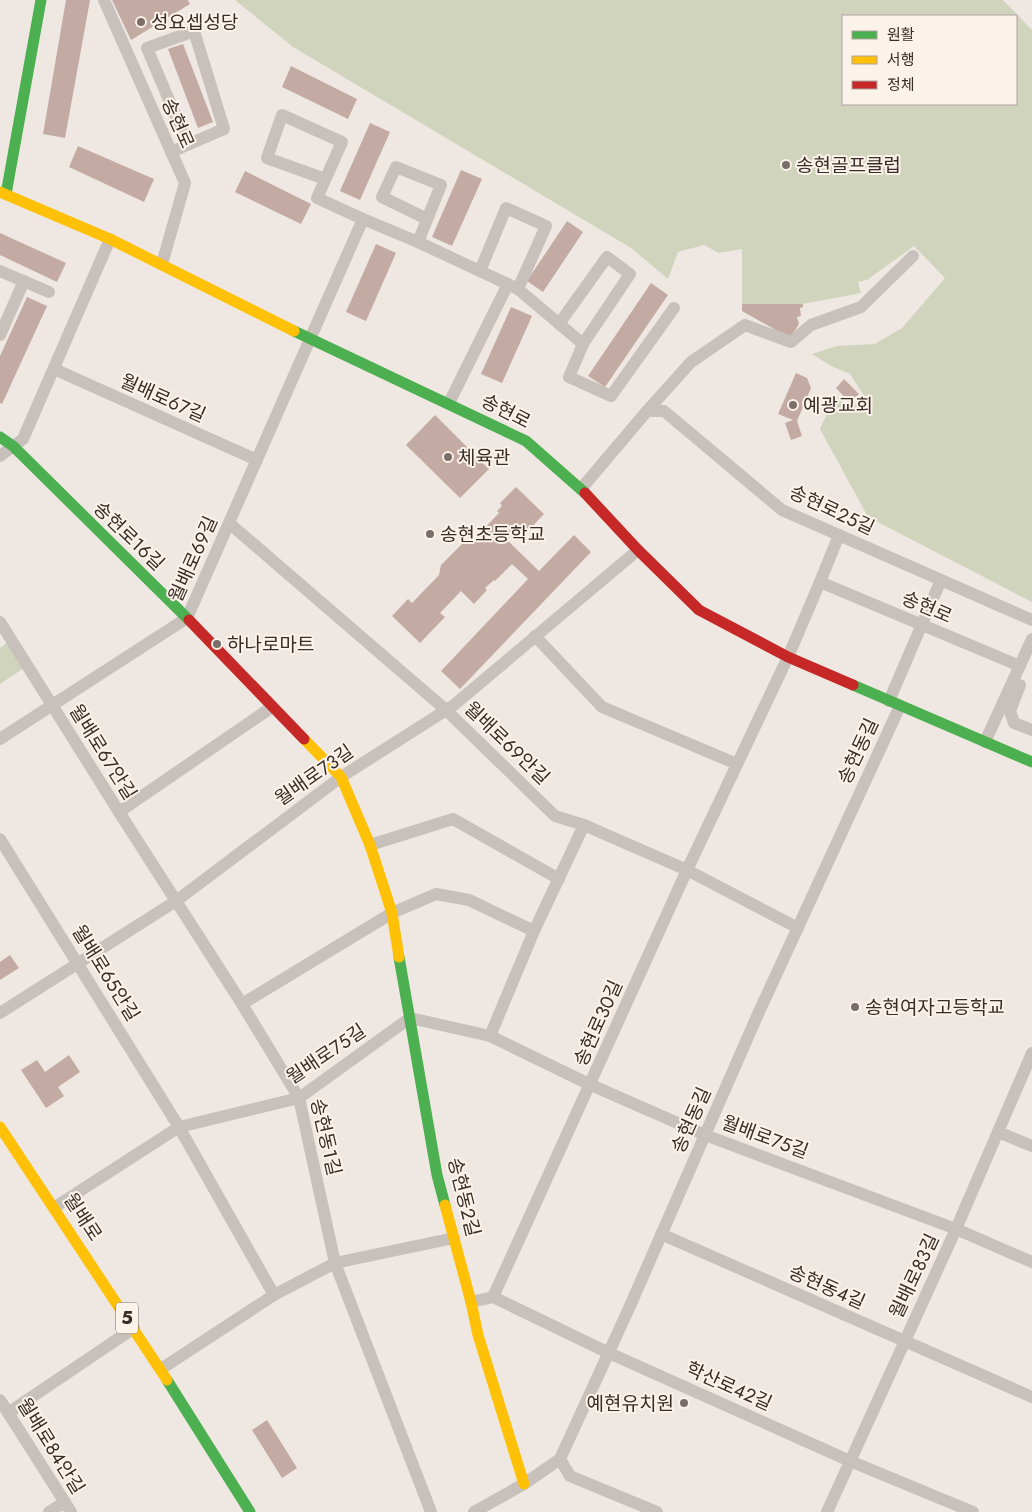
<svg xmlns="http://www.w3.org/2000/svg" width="1032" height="1512" viewBox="0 0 1032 1512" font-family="Jost,'Noto Sans KR',sans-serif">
<rect width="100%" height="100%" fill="#efe8e2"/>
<!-- green -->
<g fill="#d1d4bc" fill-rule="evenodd">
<path d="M235,0h768l29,30v572l-164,-85 -48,-88 15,-33 18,12 10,-14 -13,-20 -19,-8 -19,-12 25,-8 38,-2 27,-16 43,-50 -31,-32 -47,34 -9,2 3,11 -58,11h-61v-55l-23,4 -15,-8 -26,7 -10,27 -37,-31 -338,-201zM843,16h173v88h-173z"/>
<polygon points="11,640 27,666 0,684 0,648"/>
</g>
<!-- building -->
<g fill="#c3aba3">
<polygon points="66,0 90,0 65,138 43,134"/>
<polygon points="112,0 188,0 190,4 131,40"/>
<polygon points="183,44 213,122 198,128 168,49"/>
<polygon points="291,66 357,99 348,119 282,87"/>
<polygon points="370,123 390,132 360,200 340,191"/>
<polygon points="78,146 154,179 144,202 69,167"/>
<polygon points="461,170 482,179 452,246 432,237"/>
<polygon points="245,171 311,204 301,224 235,192"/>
<polygon points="567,221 583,232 543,292 527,281"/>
<polygon points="0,233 66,263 57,282 0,255"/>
<polygon points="376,244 396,253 366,321 346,312"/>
<polygon points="651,283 668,295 605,387 588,376"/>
<polygon points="27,297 47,306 2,404 0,403 0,356"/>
<polygon points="742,304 803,304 803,307 800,308 801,316 797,317 799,324 790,338 742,311"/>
<polygon points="511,307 532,316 502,383 481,374"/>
<polygon points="796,373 807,378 811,388 797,421 802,436 791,440 785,423 793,420 778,414"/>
<polygon points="844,379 859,394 850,403 836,388"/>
<polygon points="435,415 489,469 460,498 406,445"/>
<polygon points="516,487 544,514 524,535 517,529 507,540 539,571 574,535 591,552 460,689 441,671 528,579 512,564 495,581 494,580 485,588 487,590 474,604 461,591 440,613 445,617 420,643 392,616 408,599 412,603 439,575 441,565 463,543 475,538 499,513 497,511 502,506 500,503"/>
<polygon points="10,955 19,968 0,980 0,962"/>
<polygon points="69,1055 80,1072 58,1087 64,1096 46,1108 21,1070 37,1060 45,1072"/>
<polygon points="267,1420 297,1468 282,1478 252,1430"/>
</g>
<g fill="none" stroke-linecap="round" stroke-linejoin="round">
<!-- street -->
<g stroke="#c8c0bb" stroke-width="12">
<polyline points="104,0 185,183 162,264"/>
<polyline points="171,152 224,129 194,31 147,48 188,145"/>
<polyline points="363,219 418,242 441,185 396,167 382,197 427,219"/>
<polyline points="418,242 518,289 546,226 506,208 480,271"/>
<polyline points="0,271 49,292"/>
<polyline points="518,289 583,344 630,274 607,257 559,324"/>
<polyline points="0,335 24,281"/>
<polyline points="583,344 569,377 611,396 674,308"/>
<polyline points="54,369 257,460"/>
<polyline points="449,403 508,284"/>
<polyline points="647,411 691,362 745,325 791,342 811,325 861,307 913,256"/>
<polyline points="0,456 23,439 110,239"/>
<polyline points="581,489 647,411 664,411 782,510 1032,620"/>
<polyline points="229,523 446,710 555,816 584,825 687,870 798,928"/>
<polyline points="839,535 820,582 1020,666"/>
<polyline points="0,622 119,812 242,1004 299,1098 335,1263 431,1512"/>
<polyline points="535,636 602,707 737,764"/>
<polyline points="1020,685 1010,711 1014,723 1032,730"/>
<polyline points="889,701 941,580"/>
<polyline points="0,739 187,618 363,219 317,198 342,142 282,115 267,158 325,179"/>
<polyline points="985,742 1032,639"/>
<polyline points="119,812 272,707"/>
<polyline points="0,839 179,1127 274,1295"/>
<polyline points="370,845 453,819 559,879"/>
<polyline points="242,1004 392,913 436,894 469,900 534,931"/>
<polyline points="0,1013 176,901 341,777 454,705 638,550"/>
<polyline points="490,1036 534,931 584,825"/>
<polyline points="998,1132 1032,1146"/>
<polyline points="55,1207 179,1127 299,1098 410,1018 490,1036 591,1085 705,1135 956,1229 1032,1262"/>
<polyline points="661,1234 1032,1397"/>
<polyline points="493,1297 687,870 788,657 820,582"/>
<polyline points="471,1302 493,1297 609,1353 850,1461 973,1512"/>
<polyline points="161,1369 274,1295 335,1263 454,1238"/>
<polyline points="0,1400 71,1512"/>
<polyline points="8,1413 134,1328"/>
<polyline points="560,1459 570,1476 657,1512"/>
<polyline points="49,1512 65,1502"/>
<polyline points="474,1512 524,1484 560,1459 630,1306 758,1014 900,706"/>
<polyline points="827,1512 956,1229 1032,1053"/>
</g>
<!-- fast -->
<g stroke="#4caf50" stroke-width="11">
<polyline points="6,194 41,0"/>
<polyline points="294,331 526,441 585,493"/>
<polyline points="0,437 13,446 189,620"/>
<polyline points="853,685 1032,762"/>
<polyline points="399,957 437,1175 445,1205"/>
<polyline points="167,1380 250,1512"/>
</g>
<!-- slow -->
<g stroke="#ffc107" stroke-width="11">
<polyline points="0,192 110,239 294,331"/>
<polyline points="304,739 341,777 370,845 392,913 399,957"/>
<polyline points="0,1127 167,1380"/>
<polyline points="445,1205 471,1302 478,1335 524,1484"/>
</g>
<!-- jam -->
<g stroke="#c62828" stroke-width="11">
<polyline points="585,493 638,550 699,610 788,657 853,685"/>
<polyline points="189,620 304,739"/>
</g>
</g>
<!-- markers -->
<g fill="#796e6a" stroke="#fbf2ea" stroke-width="2">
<circle cx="141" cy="22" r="5"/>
<circle cx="786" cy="165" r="5"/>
<circle cx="793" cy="405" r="5"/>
<circle cx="448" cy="457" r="5"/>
<circle cx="430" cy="534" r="5"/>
<circle cx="217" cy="644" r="5"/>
<circle cx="855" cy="1007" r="5"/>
<circle cx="684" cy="1403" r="5"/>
</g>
<g text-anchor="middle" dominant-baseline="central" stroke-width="4" stroke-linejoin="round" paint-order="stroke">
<!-- shield labels -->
<rect fill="#fbf2ea" stroke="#736863" stroke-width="1" x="116" y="1302.5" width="22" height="31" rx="4"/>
<g font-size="18" font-weight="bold" fill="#392d29">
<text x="127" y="1318">5</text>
</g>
<!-- poi labels -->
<g font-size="19" fill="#392d29" stroke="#fbf2ea" text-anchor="start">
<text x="151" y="22">성요셉성당</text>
<text x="796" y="165">송현골프클럽</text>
<text x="803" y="405">예광교회</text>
<text x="458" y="457">체육관</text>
<text x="440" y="534">송현초등학교</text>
<text x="227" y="644">하나로마트</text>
<text x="865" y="1007">송현여자고등학교</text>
<text x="674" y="1403" text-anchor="end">예현유치원</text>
</g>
<!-- street labels -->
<g font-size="19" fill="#392d29" stroke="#fbf2ea">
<text transform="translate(178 123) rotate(66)">송현로</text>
<text transform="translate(163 398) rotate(24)">월배로67길</text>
<text transform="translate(506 411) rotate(27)">송현로</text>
<text transform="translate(832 510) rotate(25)">송현로25길</text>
<text transform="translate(129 536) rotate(44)">송현로16길</text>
<text transform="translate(193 559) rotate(-66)">월배로69길</text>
<text transform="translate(927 607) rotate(23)">송현로</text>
<text transform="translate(507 743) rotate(44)">월배로69안길</text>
<text transform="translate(858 751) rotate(-65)">송현동길</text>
<text transform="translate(103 752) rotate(58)">월배로67안길</text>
<text transform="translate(314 775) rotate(-35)">월배로73길</text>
<text transform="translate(106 973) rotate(58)">월배로65안길</text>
<text transform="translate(598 1023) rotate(-66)">송현로30길</text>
<text transform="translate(326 1054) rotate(-34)">월배로75길</text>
<text transform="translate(691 1120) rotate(-66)">송현동길</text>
<text transform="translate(326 1137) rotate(77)">송현동1길</text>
<text transform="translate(765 1137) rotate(20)">월배로75길</text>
<text transform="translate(464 1197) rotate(76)">송현동2길</text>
<text transform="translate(83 1217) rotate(57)">월배로</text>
<text transform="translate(914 1276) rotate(-65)">월배로83길</text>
<text transform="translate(827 1287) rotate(24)">송현동4길</text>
<text transform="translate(729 1386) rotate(24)">학산로42길</text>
<text transform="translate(51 1446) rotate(58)">월배로84안길</text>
</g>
</g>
<!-- legend -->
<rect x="842" y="15" width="175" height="90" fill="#fbf2ea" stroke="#ada39d"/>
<rect x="852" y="31" width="25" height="8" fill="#4caf50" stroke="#ada39d"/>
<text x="887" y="40" font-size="15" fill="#392d29">원활</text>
<rect x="852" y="56" width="25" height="8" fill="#ffc107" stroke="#ada39d"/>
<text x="887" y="65" font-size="15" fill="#392d29">서행</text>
<rect x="852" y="81" width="25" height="8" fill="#c62828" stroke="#ada39d"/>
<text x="887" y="90" font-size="15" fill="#392d29">정체</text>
</svg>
